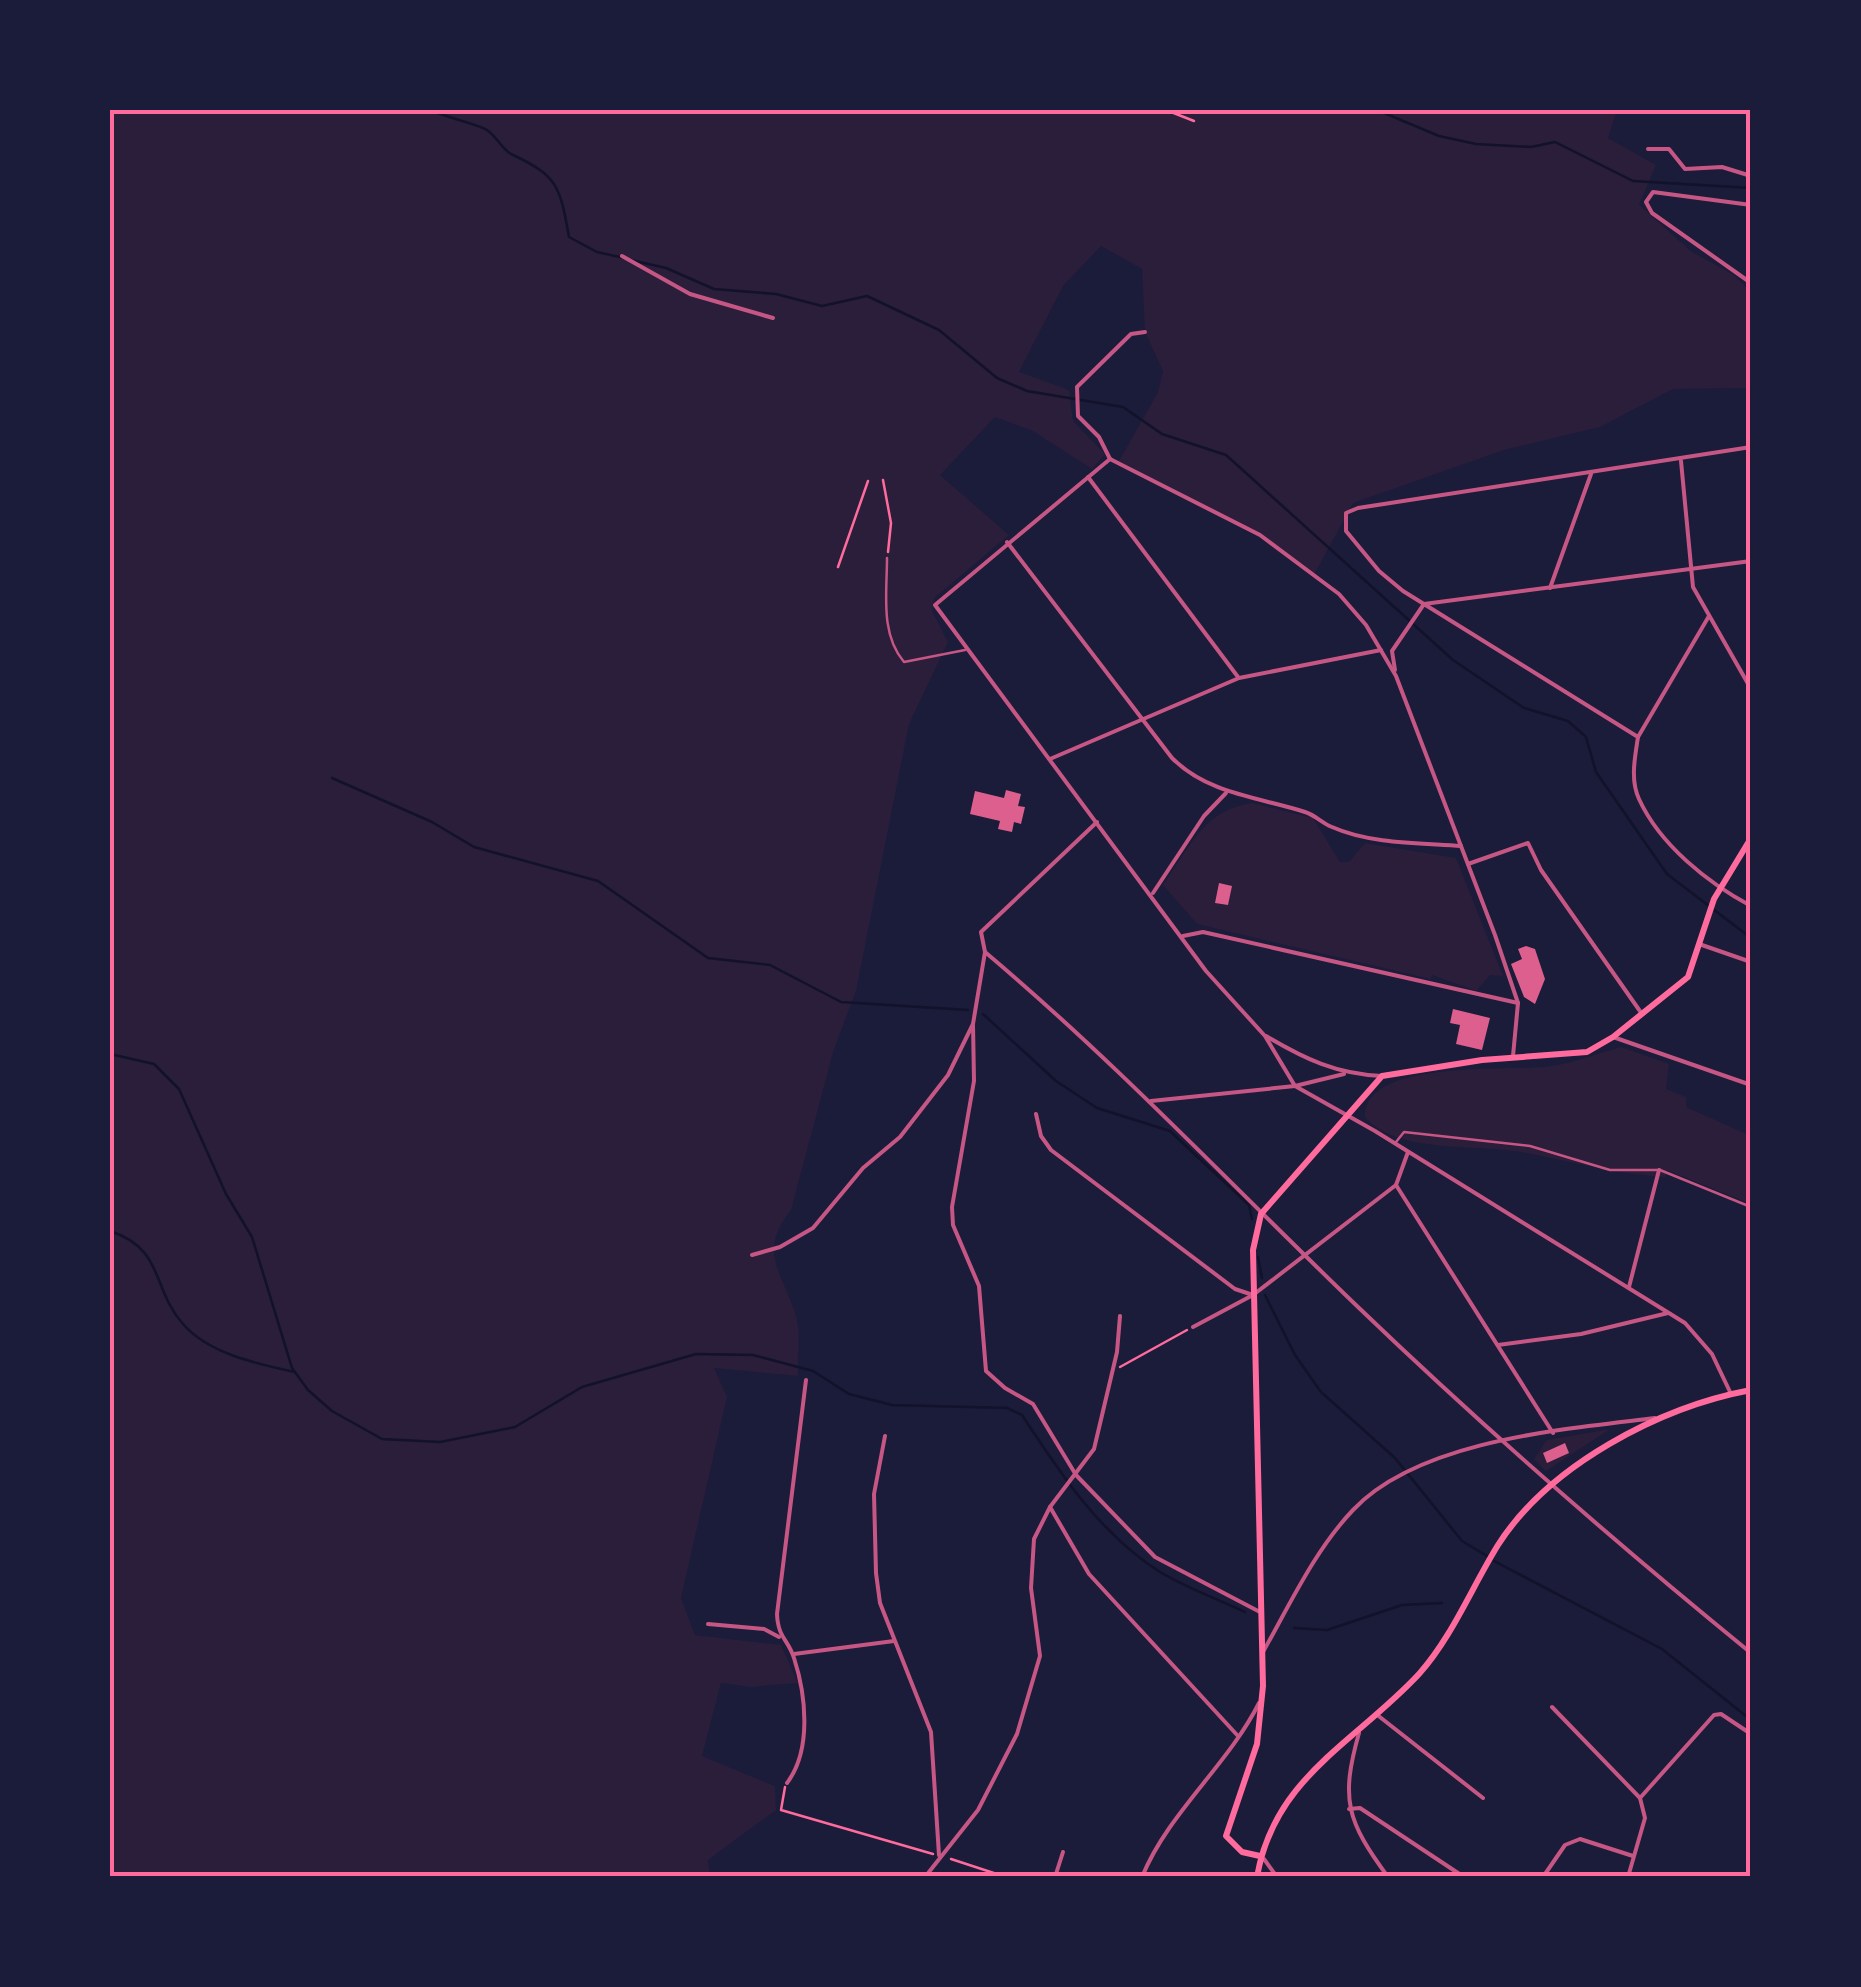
<svg xmlns="http://www.w3.org/2000/svg" width="1861" height="1987" viewBox="0 0 1861 1987" font-family="'Noto Serif',serif">
<rect width="100%" height="100%" fill="#1b1b3a"/>
<!-- green -->
<g fill="#2a1e3b">
<path d="M110,110h1507l-9,28 48,27 -17,40 53,47 42,23 17,17v96l-78,1 -73,38 -96,23 -151,53 -39,72 -54,-40 -141,-74 39,-69 5,-21 -18,-39 -3,-63 -41,-23 -38,40 -44,86 50,18 4,31 32,33 -13,15 -59,-38 -38,-14 -55,58 69,60 -75,63 -2,13 16,31 -39,82 -53,267 -22,58 -43,161c-36,44 -5,66 6,110 4,17 0,38 1,56l-84,-8 13,29 -46,201 14,37 86,10 17,38 -47,4 -30,-4 -19,73 73,30 1,24 -68,50 2,17h-600z"/>
<path d="M1252,803l61,15 27,44h9l16,-19 91,15 47,118 -13,-1 -14,16 -44,-16 -1,4 -234,-55 -34,-39c27,-38 40,-75 89,-82z"/>
<path d="M1621,1047l48,17 -3,25 20,8v10l65,29v68l-84,-34 -2,7c-50,-3 -95,-16 -144,-25 -44,-8 -125,2 -156,-35 -2,-60 151,-45 188,-51 23,-4 46,-13 68,-19z"/>
<polygon points="1610,1429 1546,1471 1534,1459 1547,1440"/>
</g>
<g fill="none" stroke-linecap="round" stroke-linejoin="round">
<!-- stream -->
<g stroke="#12122b" stroke-width="2.5">
<path d="M431,110c17,8 35,11 52,18 12,4 17,20 28,26 47,22 49,32 58,83l28,15 27,6"/>
<polyline points="1377,110 1439,136 1476,144 1531,147 1555,142 1633,181 1751,188"/>
<polyline points="631,260 666,268 714,289 776,294 822,306 867,296 939,330 997,378 1027,391 1123,407 1162,434 1226,455 1453,660 1524,708 1568,721 1586,737 1596,772 1667,874 1751,938"/>
<polyline points="332,778 432,822 474,847 598,881 708,958 770,965 841,1002 968,1010"/>
<polyline points="983,1014 1056,1081 1097,1108 1170,1131 1249,1205 1252,1219"/>
<path d="M110,1054l44,10 25,25 47,105 26,43 40,131 16,22 24,21 50,28 58,3 75,-15 67,-40 114,-33 57,1 60,16 36,23 43,11 115,3 15,7c38,58 78,119 138,157 27,16 57,27 85,40"/>
<path d="M110,1231c55,18 41,57 73,93 26,30 75,40 112,48"/>
<polyline points="1258,1257 1262,1278"/>
<polyline points="1265,1295 1295,1355 1321,1392 1395,1458 1462,1541 1487,1556"/>
<polyline points="1494,1561 1662,1649 1751,1720"/>
<polyline points="1294,1628 1327,1630 1402,1605 1442,1603"/>
</g>
</g>
<!-- building -->
<g fill="#dd5f8e">
<polygon points="1006,790 1021,794 1018,806 1025,807 1021,824 1014,822 1012,832 998,829 1000,821 970,814 975,791 1004,798"/>
<polygon points="1219,883 1232,886 1228,905 1215,903"/>
<polygon points="1526,946 1535,949 1545,979 1535,1004 1524,997 1511,964 1522,959 1518,949"/>
<polygon points="1453,1009 1490,1018 1482,1050 1456,1044 1460,1025 1450,1023"/>
<polygon points="1565,1443 1569,1453 1547,1463 1543,1453"/>
</g>
<g fill="none" stroke-linecap="round" stroke-linejoin="round">
<!-- path -->
<g stroke="#ff6b9d" stroke-width="2.5">
<polyline points="1166,110 1194,121"/>
<polyline points="883,480 891,523 888,552"/>
<polyline points="838,567 868,481"/>
<polyline points="1120,1367 1187,1330"/>
<polyline points="785,1787 781,1810 933,1854"/>
<polyline points="951,1859 1006,1877"/>
</g>
<!-- service -->
<g stroke="#c65784" stroke-width="2.5">
<path d="M887,558c0,35 -7,76 17,104l61,-12"/>
<polyline points="1660,1170 1751,1207"/>
</g>
<!-- pedestrian -->
<polyline stroke="#c65784" stroke-width="2.5" points="1396,1142 1404,1132 1530,1146 1610,1170 1659,1170"/>
<!-- minor -->
<g stroke="#c65784" stroke-width="4">
<polyline points="1745,110 1751,117"/>
<polyline points="1648,149 1669,149 1685,169 1722,167 1751,176"/>
<polyline points="1751,205 1653,192 1646,202 1652,213 1751,283"/>
<polyline points="622,256 690,294 773,318"/>
<path d="M1751,447l-393,61 -12,5v18l33,40 24,20 235,146c-3,20 -8,43 1,62 21,46 69,84 112,107"/>
<polyline points="1110,459 935,605 1206,971 1265,1036 1295,1086 1375,1131 1685,1323 1712,1354 1731,1394"/>
<polyline points="1110,459 1260,535 1339,594 1366,625 1396,676 1495,935 1518,1003 1513,1056"/>
<polyline points="1110,459 1099,437 1078,416 1077,387 1131,334 1145,332"/>
<polyline points="1681,461 1693,587 1751,689"/>
<polyline points="1088,477 1238,677"/>
<path d="M1007,542l165,216c36,36 86,39 133,54 10,3 17,11 27,15 38,17 88,16 129,19"/>
<polyline points="1550,588 1591,474"/>
<polyline points="1424,604 1751,561"/>
<polyline points="1395,670 1392,651 1424,604"/>
<polyline points="1638,737 1709,616"/>
<polyline points="1050,759 1239,678 1381,650"/>
<polyline points="1097,822 981,932 985,952 973,1024 974,1081 952,1207 953,1225 979,1286 986,1371 1005,1388 1033,1404 1076,1475 1155,1557 1260,1612"/>
<polyline points="1468,864 1528,843 1541,870 1642,1014"/>
<polyline points="1153,893 1204,816 1226,793"/>
<polyline points="1183,936 1203,932 1518,1003"/>
<polyline points="1699,944 1751,962"/>
<path d="M985,952c132,111 249,236 373,355 126,121 258,236 393,346"/>
<path d="M1266,1036c39,23 70,38 116,40"/>
<polyline points="1613,1037 1751,1085"/>
<polyline points="1151,1101 1295,1086 1344,1074"/>
<polyline points="1036,1114 1041,1136 1051,1150 1235,1289 1253,1295"/>
<polyline points="1408,1152 1396,1185 1553,1433"/>
<polyline points="752,1255 780,1247 813,1228 863,1168 900,1137 948,1075 973,1024"/>
<polyline points="1629,1287 1659,1170"/>
<polyline points="1193,1327 1253,1295 1396,1185"/>
<polyline points="1498,1345 1581,1334 1668,1313"/>
<polyline points="885,1436 874,1494 876,1573 880,1603 931,1732 939,1855"/>
<polyline points="1050,1507 1089,1574 1238,1736"/>
<polyline points="708,1624 764,1629 779,1637"/>
<path d="M1263,1652c27,-48 52,-102 90,-142 66,-70 212,-81 302,-92"/>
<polyline points="794,1654 894,1641"/>
<polyline points="1552,1707 1640,1798 1645,1818 1628,1877"/>
<polyline points="1376,1714 1483,1798"/>
<path d="M1359,1733c-19,67 -12,88 29,144"/>
<path d="M787,1783c25,-33 19,-88 7,-125 -6,-19 -16,-20 -17,-44l29,-234"/>
<polyline points="1640,1798 1714,1715 1721,1714 1751,1734"/>
<polyline points="1349,1809 1360,1808 1464,1877"/>
<polyline points="1264,1859 1277,1877"/>
<polyline points="925,1877 978,1810 1017,1734 1040,1656 1031,1588 1034,1539 1050,1507 1094,1449 1117,1352 1120,1316"/>
<polyline points="1055,1877 1063,1852"/>
<path d="M1142,1877c26,-64 86,-112 117,-174"/>
<polyline points="1543,1877 1565,1845 1580,1839 1633,1856"/>
</g>
<!-- secondary -->
<g stroke="#ff6b9d" stroke-width="6">
<polyline points="1260,1856 1242,1852 1226,1836 1257,1744 1263,1686 1253,1250 1261,1214 1382,1076 1482,1060 1587,1052 1613,1037 1688,977 1714,899 1751,838"/>
<path d="M1257,1877c17,-100 99,-135 162,-203 33,-37 53,-87 79,-129 51,-80 162,-138 253,-155"/>
</g>
</g>
<!-- border -->
<rect width="1861" height="1987" fill="none" stroke="#1b1b3a" stroke-width="225"/>
<rect x="112" y="112" width="1636" height="1762" fill="none" stroke="#ff6b9d" stroke-width="4"/>
</svg>
